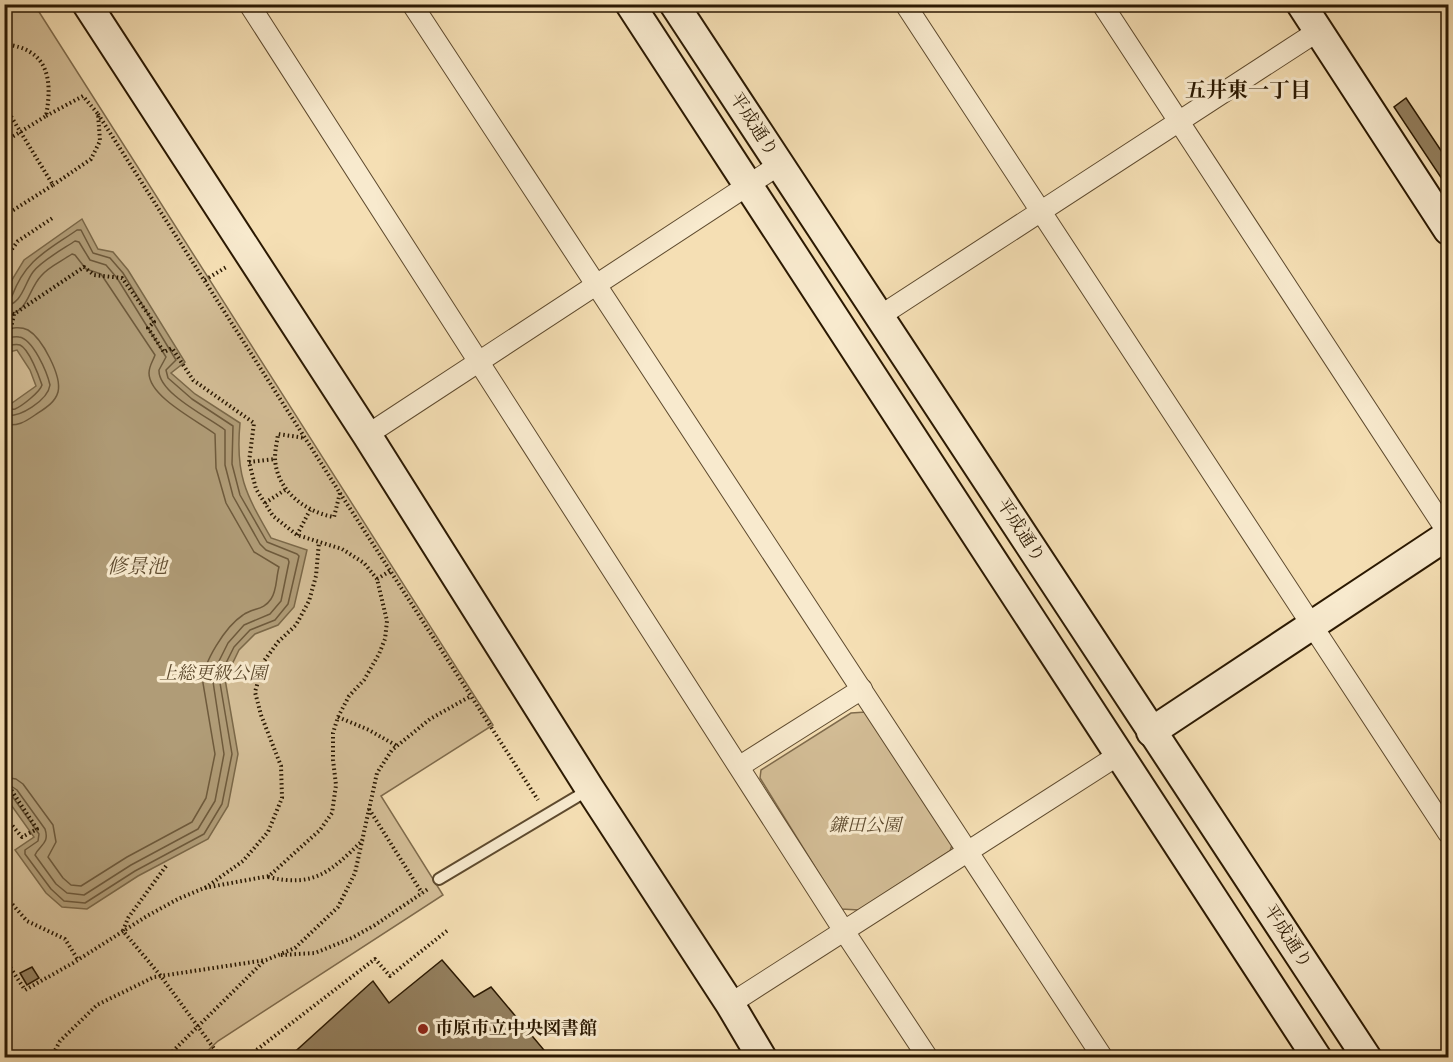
<svg xmlns="http://www.w3.org/2000/svg" width="1453" height="1062" viewBox="0 0 1453 1062" font-family="'IM FELL English','Noto Serif JP',serif">
<rect width="100%" height="100%" fill="#f5dfb4"/>
<filter id="stains"><feTurbulence type="fractalNoise" baseFrequency=".00333" numOctaves="4"/><feColorMatrix values="0 0 0 0 .2 0 0 0 0 .09 0 0 0 0 .02 0 0 0 .5 -.17"/></filter>
<radialGradient id="worn" r=".72"><stop offset=".6" stop-color="#630" stop-opacity="0"/><stop offset="1" stop-color="#630" stop-opacity=".3"/></radialGradient>
<!-- green -->
<g fill="#d3bd96" stroke="#7f6b4c" stroke-width="1.5">
<polygon points="34,4 493,725 381,796 443,895 218,1041 201,1057 5,1057 4,15 22,5"/>
<polygon points="866,712 953,842 950,851 859,910 841,909 760,778 761,770 851,713"/>
</g>
<!-- water -->
<path fill="#b09c77" stroke="#7b6848" stroke-width="1.5" d="M82,219l16,30 15,3 15,18 57,92 -14,11 24,21 45,29c-5,53 6,71 31,115l36,12 -13,57 -16,18 -23,9 -16,16 -14,29 13,75 -10,52 -20,33 -70,37 -51,33 -25,-2 -16,-14 -31,-43 19,-13 -30,-42 1,-401 2,1 1,7 4,1 24,-17 -6,-16 -13,-20 -12,3v-51l5,-19 14,-23z"/>
<g fill="none" stroke-linecap="round" stroke-linejoin="round">
<!-- shore -->
<g stroke="#6e5a3c" stroke-width="1.5">
<path d="M4,299l8,-3c14,-37 35,-45 65,-66h4l12,23 17,5 13,15 53,87 -10,10 2,8 24,21 41,27 -1,38 8,31 27,47 30,12 2,2 -11,48 -13,16 -25,10 -16,17 -15,30 13,77 -10,50 -18,30 -69,37 -50,32 -21,-2 -13,-12 -26,-35v-4l13,-9 1,-7 -27,-38 -8,-3"/>
<path d="M4,306c18,-1 20,-22 29,-34 8,-11 30,-23 42,-31l4,1 11,18 16,5 11,13 49,79 -7,13c-1,23 49,47 66,60v35l8,31 27,48 6,6 22,9 1,3 -8,39 -11,13 -26,11 -16,18 -16,32 12,79 -9,47 -17,28 -67,36 -47,30 -17,-2 -11,-9 -21,-29c4,-10 15,-11 10,-26l-28,-39 -6,-4h-7"/>
<path d="M4,315c25,-1 23,-24 37,-39 7,-9 21,-15 31,-22l3,1 11,14 15,5 54,81c-2,6 -6,11 -6,18 0,24 49,48 66,61l1,34 10,35 28,49 25,15c-3,10 -2,24 -8,32 -7,11 -18,9 -28,16 -17,11 -41,48 -40,68l12,71 -9,44 -14,24 -65,35 -46,29 -10,-1 -8,-7 -15,-21 8,-15 -3,-17 -30,-41 -7,-5 -12,-2"/>
<path d="M4,330c8,-2 16,-4 24,0 14,8 34,46 30,62 -3,11 -14,17 -23,23 -10,7 -18,12 -31,9"/>
<path d="M4,339c5,-1 10,-3 15,-2 14,2 28,35 31,48 -2,15 -31,34 -46,30"/>
<path d="M4,347c5,-1 11,-4 16,-2 9,4 19,31 22,40 -2,7 -20,21 -27,24 -5,1 -7,-1 -11,-3"/>
</g>
</g>
<!-- building -->
<g fill="#94805f" stroke="#2b1902" stroke-width="1.5">
<polygon points="1406,98 1448,161 1448,188 1394,107"/>
<polygon points="442,960 474,997 491,987 549,1056 546,1058 288,1058 373,981 389,1003"/>
<polygon points="32,967 39,978 27,985 20,973"/>
</g>
<g fill="none" stroke-linecap="round" stroke-linejoin="round">
<!-- lane casing -->
<g stroke="#5e4a2e" stroke-width="14">
<polyline id="lane" points="439,879 590,789"/>
</g>
<!-- street casing -->
<g stroke="#5e4a2e" stroke-width="22">
<g id="street">
<polyline points="249,4 844,931 928,1058"/>
<polyline points="412,4 1103,1058"/>
<polyline points="905,4 1448,833"/>
<polyline points="1102,4 1448,533"/>
<polyline points="880,316 1318,31"/>
<polyline points="367,435 779,165"/>
<polyline points="740,766 862,689"/>
<polyline points="730,1004 1120,754"/>
</g>
</g>
<!-- secondary casing -->
<g stroke="#2b1902" stroke-width="32">
<g id="secondary">
<polyline points="87,4 367,435 590,789 730,1004 762,1058"/>
<polyline points="630,4 1317,1058"/>
<polyline points="674,4 1367,1058"/>
<polyline points="1301,4 1448,230"/>
<polyline points="1151,732 1448,535"/>
</g>
</g>
<!-- path -->
<g stroke="#2b1902" stroke-width="4" stroke-dasharray="1.5 3" stroke-linecap="butt">
<path d="M4,44c44,5 49,34 42,72l-42,26"/>
<polyline points="4,105 53,185 4,216"/>
<path d="M98,114l207,324 -27,-4c-1,8 -3,16 -3,24 1,32 30,54 59,59l6,-24 -35,-55"/>
<polyline points="46,116 83,96 98,114 100,141 91,159 53,185"/>
<polyline points="4,260 18,241 54,217"/>
<polyline points="205,280 228,266"/>
<polyline points="4,312 14,314"/>
<polyline points="4,344 8,342 14,314 84,267 94,275 122,278 154,322 148,328 164,352 172,348 193,380 254,423 249,462 256,489 273,516 297,535 342,549 364,563 377,579 387,621 385,639 379,654 364,680 349,696 338,717 333,733 333,760 336,785 332,813 320,830 269,876 204,888 178,899 147,916 73,963 25,990 4,958"/>
<polyline points="249,462 275,459"/>
<polyline points="340,493 538,800"/>
<polyline points="265,503 285,490"/>
<polyline points="297,535 310,510"/>
<polyline points="377,579 390,571"/>
<polyline points="338,717 369,730 397,746"/>
<polyline points="4,779 37,829 22,837 4,816"/>
<polyline points="369,809 422,893"/>
<polyline points="166,866 128,918 123,931 160,975 221,1058"/>
<polyline points="4,872 8,879 6,897 27,921 65,939 78,960"/>
<path d="M268,877c47,11 63,-6 95,-37"/>
<polyline points="205,888 243,861 268,832 282,798 281,766 261,715 255,692 264,661 278,642 296,625 309,601 316,576 319,542"/>
<polyline points="281,955 315,953 352,938 375,925 428,889"/>
<polyline points="51,1058 60,1041 97,1005 154,977 266,960 295,948 338,907 355,873 377,773 392,750 430,719 471,696"/>
<polyline points="166,1058 265,960"/>
<polyline points="246,1058 375,959 390,976 448,930"/>
</g>
<!-- lane -->
<use href="#lane" stroke="#f8eace" stroke-width="10"/>
<!-- street -->
<use href="#street" stroke="#f8eace" stroke-width="20"/>
<!-- secondary -->
<use href="#secondary" stroke="#f8eace" stroke-width="28"/>
</g>
<!-- markers -->
<circle fill="#8f2418" stroke="#f8eace" stroke-width="2" cx="423" cy="1029" r="6"/>
<g text-anchor="middle" dominant-baseline="central" stroke-width="6" stroke-linejoin="round" paint-order="stroke">
<!-- street labels -->
<g font-size="18" fill="#2b1902" stroke="#f8eace">
<text transform="translate(753 125) rotate(57)">平成通り</text>
<text transform="translate(1020 531) rotate(57)">平成通り</text>
<text transform="translate(1287 937) rotate(57)">平成通り</text>
</g>
<!-- park labels -->
<g font-size="18" font-style="italic" fill="#5d4a2e" stroke="#f8eace">
<text x="213" y="674">上総更級公園</text>
<text x="865" y="826">鎌田公園</text>
</g>
<!-- poi labels -->
<g font-size="18" font-weight="bold" fill="#2b1902" stroke="#f8eace" text-anchor="start">
<text x="435" y="1029">市原市立中央図書館</text>
</g>
<!-- water labels -->
<g font-size="20" font-style="italic" fill="#604d31" stroke="#f8eace">
<text x="137" y="567">修景池</text>
</g>
<!-- quarter labels -->
<g font-size="21" font-weight="bold" fill="#2b1902" stroke="#f8eace">
<text x="1248" y="91">五井東一丁目</text>
</g>
</g>
<!-- margin -->
<rect width="1453" height="1062" fill="none" stroke="#f5dfb4" stroke-width="24"/>
<rect x="6" y="6" width="1441" height="1050" fill="none" stroke="#2b1902" stroke-width="3"/>
<rect x="12" y="12" width="1429" height="1038" fill="none" stroke="#2b1902" stroke-width="1.5"/>
<rect width="100%" height="100%" filter="url(#stains)"/>
<rect width="100%" height="100%" fill="url(#worn)"/>
</svg>
